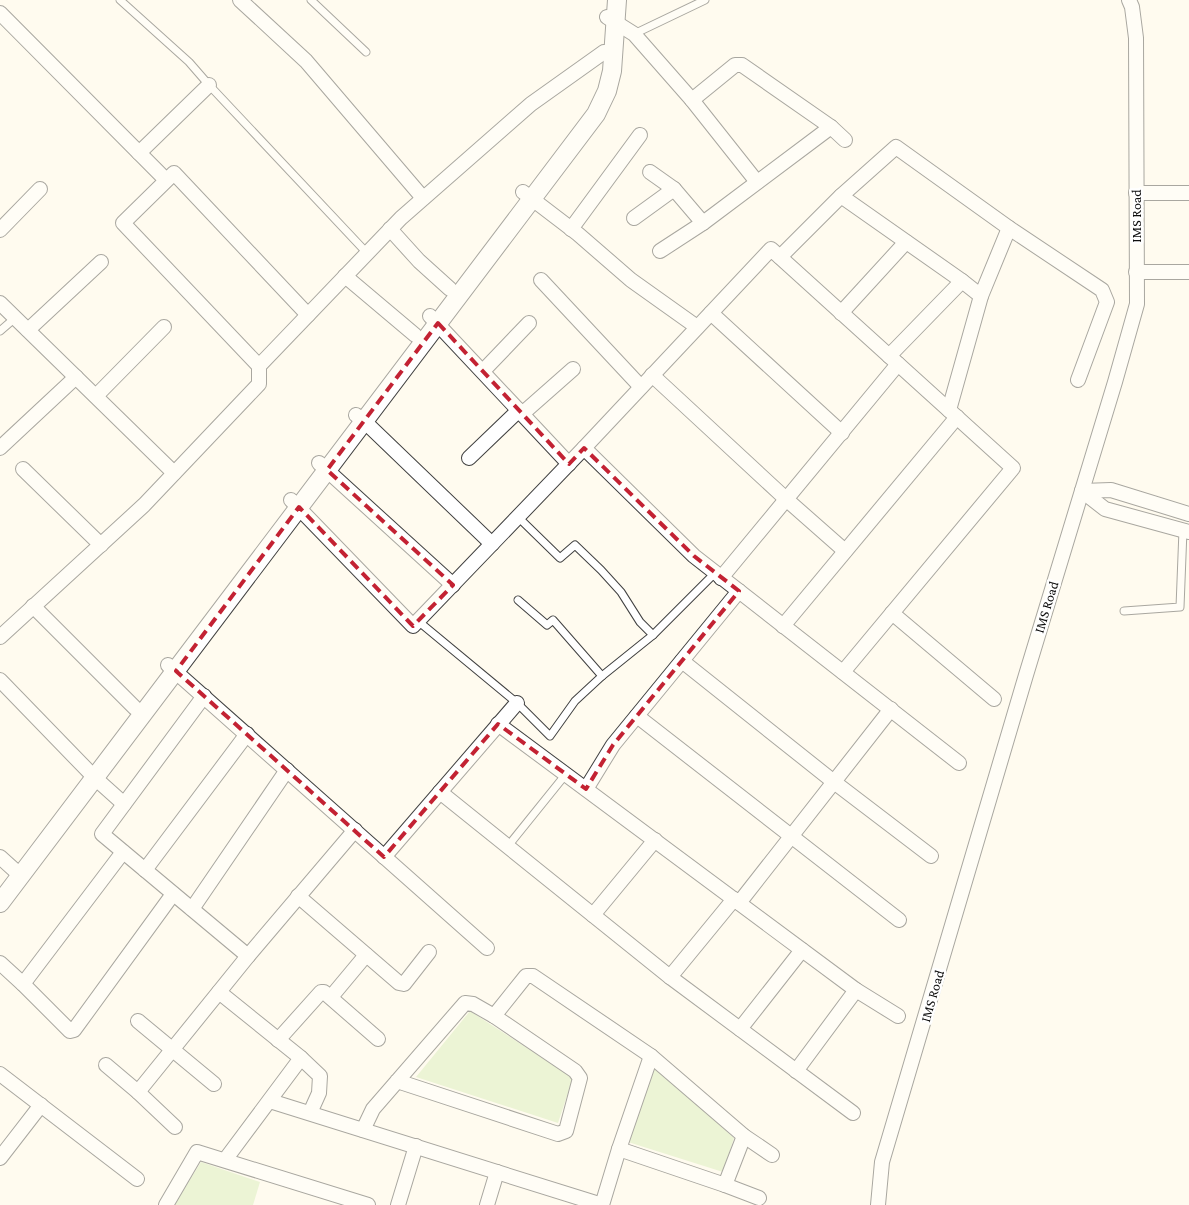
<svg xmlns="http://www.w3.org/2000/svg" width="1189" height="1205" viewBox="0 0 1189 1205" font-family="'Crimson Pro',serif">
<rect width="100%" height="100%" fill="#fffbef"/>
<!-- green -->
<g fill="#d5ebb7">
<polygon points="470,1011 573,1078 558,1123 416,1077"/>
<polygon points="654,1066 734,1138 723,1172 628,1142"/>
<polygon points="201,1162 260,1182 253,1205 174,1205"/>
</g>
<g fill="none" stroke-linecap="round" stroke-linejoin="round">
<!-- service casing -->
<g stroke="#414141" stroke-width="9">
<g id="service">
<polyline points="120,0 189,62 209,85 367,253"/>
<polyline points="311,0 366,52"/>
<polyline points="634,34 705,0"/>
<polyline points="0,331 15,318"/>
<polyline points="518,517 560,558 575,545 601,570 621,592 640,622 653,635"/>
<polyline points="518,600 547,625 553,620 602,676"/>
<polyline points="1124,611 1180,607 1183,530"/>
<polyline points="418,621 517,703 550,736 575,701 602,676 653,635 715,573"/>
<polyline points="508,846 566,774"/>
</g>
</g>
<!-- minor casing -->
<g stroke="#414141" stroke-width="16">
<g id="minor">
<polyline points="240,0 306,61 423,198"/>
<polyline points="0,13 166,180"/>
<polyline points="607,17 634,34 692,100 757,182"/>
<polyline points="692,100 735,65 742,65 831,127 845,140"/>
<polyline points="139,153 209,85"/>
<polyline points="650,172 674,189 703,223"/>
<polyline points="523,192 578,234 631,280 697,327"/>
<polyline points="1136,193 1189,193"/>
<polyline points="841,196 896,147 1009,228 1102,290 1107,302 1078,380"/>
<polyline points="634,218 674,189"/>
<polyline points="390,229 419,261 450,289"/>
<polyline points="571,229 640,135"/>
<polyline points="0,230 40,189"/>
<polyline points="660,251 703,223 831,127"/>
<polyline points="780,257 841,196 962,281 981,296"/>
<polyline points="1136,272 1189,272"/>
<polyline points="345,276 415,335"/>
<polyline points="541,280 641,387"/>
<polyline points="0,303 174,473"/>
<polyline points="711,313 842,433"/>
<polyline points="841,313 906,242"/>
<polyline points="430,316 569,464"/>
<polyline points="28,330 101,262"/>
<polyline points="889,356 962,281"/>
<polyline points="259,366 123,223 174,173 308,315"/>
<polyline points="483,371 529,323"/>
<polyline points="652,375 786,499 845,551"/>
<polyline points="96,396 164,327"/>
<polyline points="949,410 981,296 1009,228"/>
<polyline points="522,414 573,369"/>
<polyline points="356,415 364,421 492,544"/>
<polyline points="0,448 76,377"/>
<polyline points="584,448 694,556 959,763"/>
<polyline points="469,458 519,410"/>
<polyline points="319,463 453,585"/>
<polyline points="23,469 101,545"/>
<polyline points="1082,491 1105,509 1189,532"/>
<polyline points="1082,491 1111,490 1189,514"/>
<polyline points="291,500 413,626 584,448 771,249 1013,468 843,672"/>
<polyline points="721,578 898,364"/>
<polyline points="33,606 135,708 143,714"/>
<polyline points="892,613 994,699"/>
<polyline points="783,626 957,417"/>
<polyline points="0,637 144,505 259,384 259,366 401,218 531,104 604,52"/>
<polyline points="682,661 834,782 931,856"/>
<polyline points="168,665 487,948"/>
<polyline points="0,680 95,778 124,804"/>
<polyline points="204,696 102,834 248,956"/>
<polyline points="637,716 899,920"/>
<polyline points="498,724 856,990 898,1016"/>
<polyline points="586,789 613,745 739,591"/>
<polyline points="440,792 670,977 853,1113"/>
<polyline points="0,857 21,876"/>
<polyline points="384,857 517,703"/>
<polyline points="145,870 247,734"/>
<polyline points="298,896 399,983 404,984 429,952"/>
<polyline points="739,903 891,709"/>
<polyline points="192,909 287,770"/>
<polyline points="593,915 655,840"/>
<polyline points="0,963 23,984 70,1031 74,1030 173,894"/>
<polyline points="670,977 734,899"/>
<polyline points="23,984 123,852"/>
<polyline points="219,992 301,1058 320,1076 319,1093 310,1113"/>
<polyline points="331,997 366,955"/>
<polyline points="494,1016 526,976 533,976 651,1056 744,1136 772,1155"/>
<polyline points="138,1021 214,1084"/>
<polyline points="740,1029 802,950"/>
<polyline points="278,1040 321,992 324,992 378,1039"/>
<polyline points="106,1065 138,1092 175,1127"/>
<polyline points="796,1071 856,990"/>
<polyline points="0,1074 137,1179"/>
<polyline points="138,1092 248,956 355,830"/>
<polyline points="270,1101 602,1205"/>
<polyline points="363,1130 373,1109 465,1003 473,1004 494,1016 575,1071 580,1078 566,1131 558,1134 397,1081"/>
<polyline points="619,1149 725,1185 744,1136"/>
<polyline points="0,1158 41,1105"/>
<polyline points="225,1160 301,1058"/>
<polyline points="725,1185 759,1198"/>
<polyline points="166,1205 197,1152 368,1205"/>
<polyline points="398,1205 416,1146"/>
<polyline points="487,1205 497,1172"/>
<polyline points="602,1205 619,1149 651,1056"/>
<polyline points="878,1205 882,1162 1026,675 1115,382 1137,304 1136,38 1132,7 1129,0"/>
</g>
</g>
<!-- tertiary casing -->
<g stroke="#414141" stroke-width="20">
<polyline id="tertiary" points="0,903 596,114 607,91 612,71 617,0"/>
</g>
<!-- service -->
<use href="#service" stroke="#fff" stroke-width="7"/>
<!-- minor -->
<use href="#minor" stroke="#fff" stroke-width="14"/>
<!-- tertiary -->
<use href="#tertiary" stroke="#fff" stroke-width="18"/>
</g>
<!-- marked area -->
<path d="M0 0H1189V1205H0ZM438,323l131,141 15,-16 110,108 45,35 -126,154 -27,44 -88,-65 -114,133 -208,-186 123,-164 114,119 40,-41 -126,-115z" fill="#fffbef" fill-opacity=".55" fill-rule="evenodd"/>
<path fill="none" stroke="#c32233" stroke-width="4" stroke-dasharray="10 6" stroke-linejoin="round" d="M438,323l131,141 15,-16 110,108 45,35 -126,154 -27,44 -88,-65 -114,133 -208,-186 123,-164 114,119 40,-41 -126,-115z"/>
<g text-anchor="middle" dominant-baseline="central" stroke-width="5" stroke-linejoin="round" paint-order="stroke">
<!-- street labels -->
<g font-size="14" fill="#0e0e0e" stroke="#fff">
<text transform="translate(1136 216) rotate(-90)">IMS Road</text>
<text transform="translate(1046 607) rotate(-73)">IMS Road</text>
<text transform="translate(932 996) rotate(-74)">IMS Road</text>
</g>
</g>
</svg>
